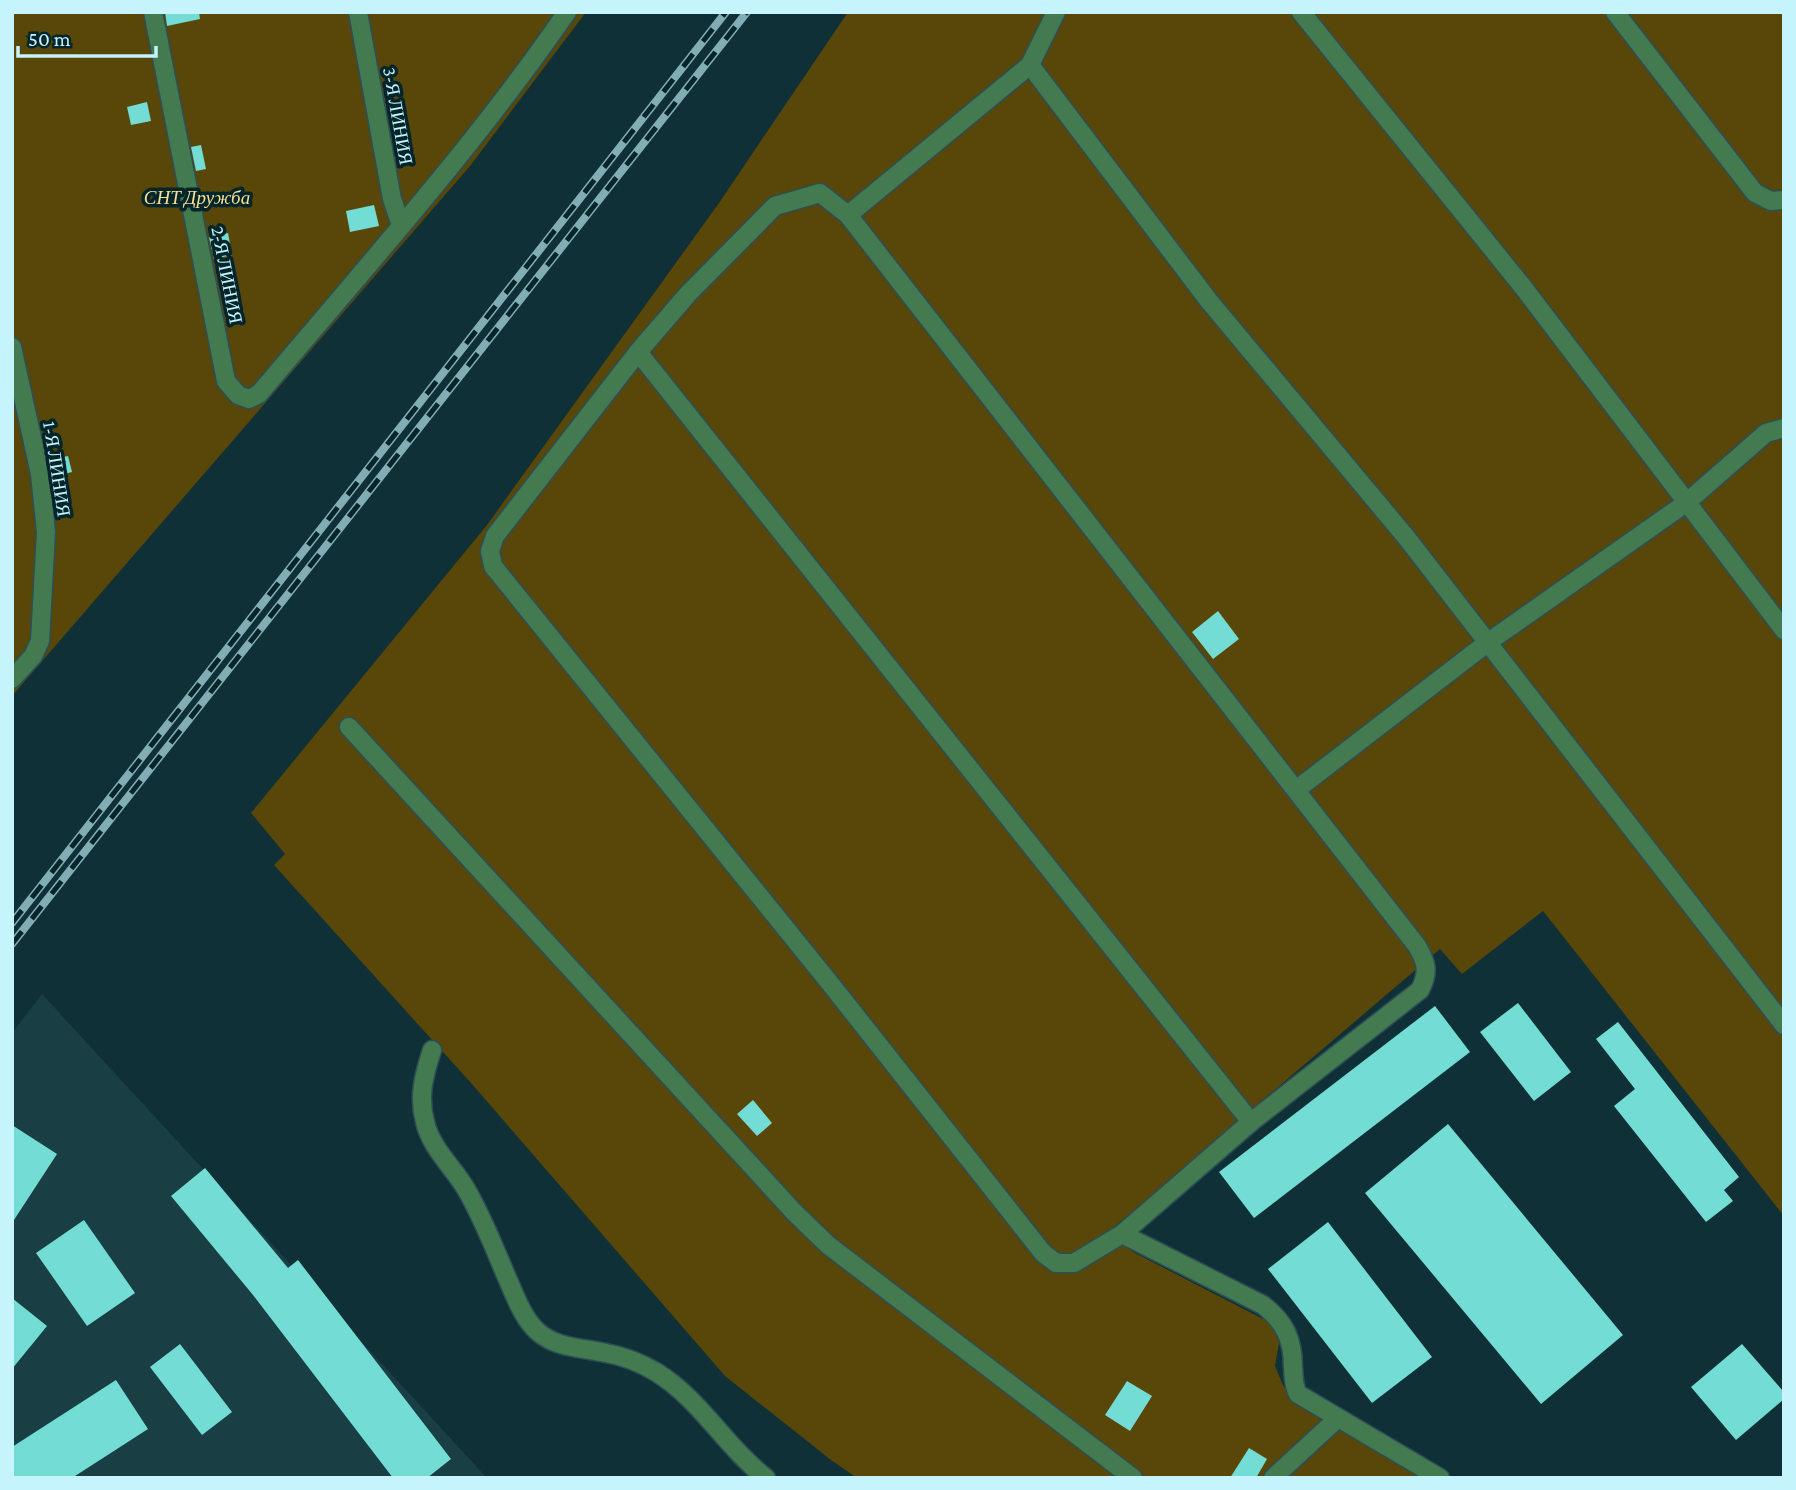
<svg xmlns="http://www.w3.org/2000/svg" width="1796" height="1490" viewBox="0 0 1796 1490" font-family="'Crimson Pro',serif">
<rect width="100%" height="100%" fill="#0e3036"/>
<!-- built -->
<polygon fill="#193f45" points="42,994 487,1478 12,1478 12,1033"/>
<!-- green -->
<g fill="#594609">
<polygon points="12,12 586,12 470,166 12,696"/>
<polygon points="848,12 1784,12 1784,1216 1543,911 1462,974 1440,949 1107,1233 1135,1253 1269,1322 1280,1338 1275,1366 1283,1385 1294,1399 1340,1430 1425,1478 857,1478 831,1460 725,1376 471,1083 274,865 285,854 251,813 487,525 719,203"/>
</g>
<!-- building -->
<g fill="#72dcd5">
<polygon points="165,12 199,12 200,19 167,26"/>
<polygon points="147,102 151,121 131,125 127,107"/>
<polygon points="201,145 206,169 196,171 191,147"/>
<polygon points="374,205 379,226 350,232 346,211"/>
<polygon points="228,233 232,255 214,259 209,237"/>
<polygon points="68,456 72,472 52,477 49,460"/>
<polygon points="1218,611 1239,639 1213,659 1192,632"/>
<polygon points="1518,1003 1571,1072 1534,1101 1480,1032"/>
<polygon points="1435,1006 1470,1052 1254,1218 1219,1172"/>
<polygon points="1618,1022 1739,1177 1724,1190 1733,1201 1706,1222 1614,1106 1635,1089 1596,1039"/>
<polygon points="753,1100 772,1123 757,1136 737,1114"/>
<polygon points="1448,1124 1623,1335 1541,1404 1365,1193"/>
<polygon points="12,1125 57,1154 12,1223"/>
<polygon points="205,1168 288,1268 298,1260 451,1459 427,1478 393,1478 253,1295 171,1196"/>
<polygon points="84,1220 135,1293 87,1326 36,1253"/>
<polygon points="1328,1222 1432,1357 1372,1403 1268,1269"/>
<polygon points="12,1298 47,1326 12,1369"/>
<polygon points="180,1344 232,1412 202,1435 150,1367"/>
<polygon points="1742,1344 1784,1392 1784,1399 1736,1440 1691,1387"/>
<polygon points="116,1380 148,1429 72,1478 12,1478 12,1447"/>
<polygon points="1127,1381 1152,1396 1130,1431 1105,1415"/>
<polygon points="1249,1448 1267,1459 1256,1478 1230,1478"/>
</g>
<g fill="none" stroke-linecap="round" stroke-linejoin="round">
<!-- minor casing -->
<g stroke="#2b4f56" stroke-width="21">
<g id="minor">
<path d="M153,12l73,369 12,14 11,4 10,-5c105,-125 215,-247 308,-382"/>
<polyline points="358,12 392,199 401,225"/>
<polyline points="1301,12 1523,287 1784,630"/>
<polyline points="1615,12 1755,193 1771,201 1784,200"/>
<polyline points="1030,65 1209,301 1406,537 1784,1025"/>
<path d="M820,193l28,22 569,731c10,17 12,26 3,44l-169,132 -129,112 -48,29h-18l-13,-10 -210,-266 -340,-421 -3,-15 5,-15 143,-184 50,-58 87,-88z"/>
<polyline points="848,215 1030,65 1056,12"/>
<polyline points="12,347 40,474 46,532 40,641 33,656 12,679"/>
<polyline points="638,352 1251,1122"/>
<polyline points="349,727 794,1212 828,1245 1133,1478"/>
<polyline points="1296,790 1487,643 1686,503 1766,433 1784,428"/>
<path d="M432,1050c-8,25 -14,46 -7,72 6,26 28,45 41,67 17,29 29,61 42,91 8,18 15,38 29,51 20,18 44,16 69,22 17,3 35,10 50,19 44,27 69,74 110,106"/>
<path d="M1122,1234l141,71c22,17 30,35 30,62 1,10 0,18 5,27l142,84"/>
<polyline points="1273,1478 1337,1419"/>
</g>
</g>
<!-- minor -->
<use href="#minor" stroke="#447a50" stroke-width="18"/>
<!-- rail casing -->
<g stroke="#83adb5" stroke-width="8">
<g id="rail">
<polyline points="12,923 726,12"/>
<polyline points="12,944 747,12"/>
</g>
</g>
<!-- rail -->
<use href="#rail" stroke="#04262b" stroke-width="5" stroke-dasharray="16" stroke-linecap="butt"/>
</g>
<g text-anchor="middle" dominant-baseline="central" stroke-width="7" stroke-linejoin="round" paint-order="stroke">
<!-- street labels -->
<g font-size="19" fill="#c5f4fc" stroke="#04262b">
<text transform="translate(398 116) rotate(80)">3-Я ЛИНИЯ</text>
<text transform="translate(227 275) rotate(79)">2-Я ЛИНИЯ</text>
<text transform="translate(57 469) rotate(81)">1-Я ЛИНИЯ</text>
</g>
<!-- park labels -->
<g font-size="19" font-style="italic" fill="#fbdf93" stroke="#04262b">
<text x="197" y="197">СНТ Дружба</text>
</g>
</g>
<!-- border -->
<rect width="1796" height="1490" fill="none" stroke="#c5f4fc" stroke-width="28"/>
<!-- scale -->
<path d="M18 46v10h138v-10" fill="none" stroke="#c5f4fc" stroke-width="3.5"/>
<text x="28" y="46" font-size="21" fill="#c5f4fc" stroke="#04262b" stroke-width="5" paint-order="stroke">50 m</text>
</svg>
